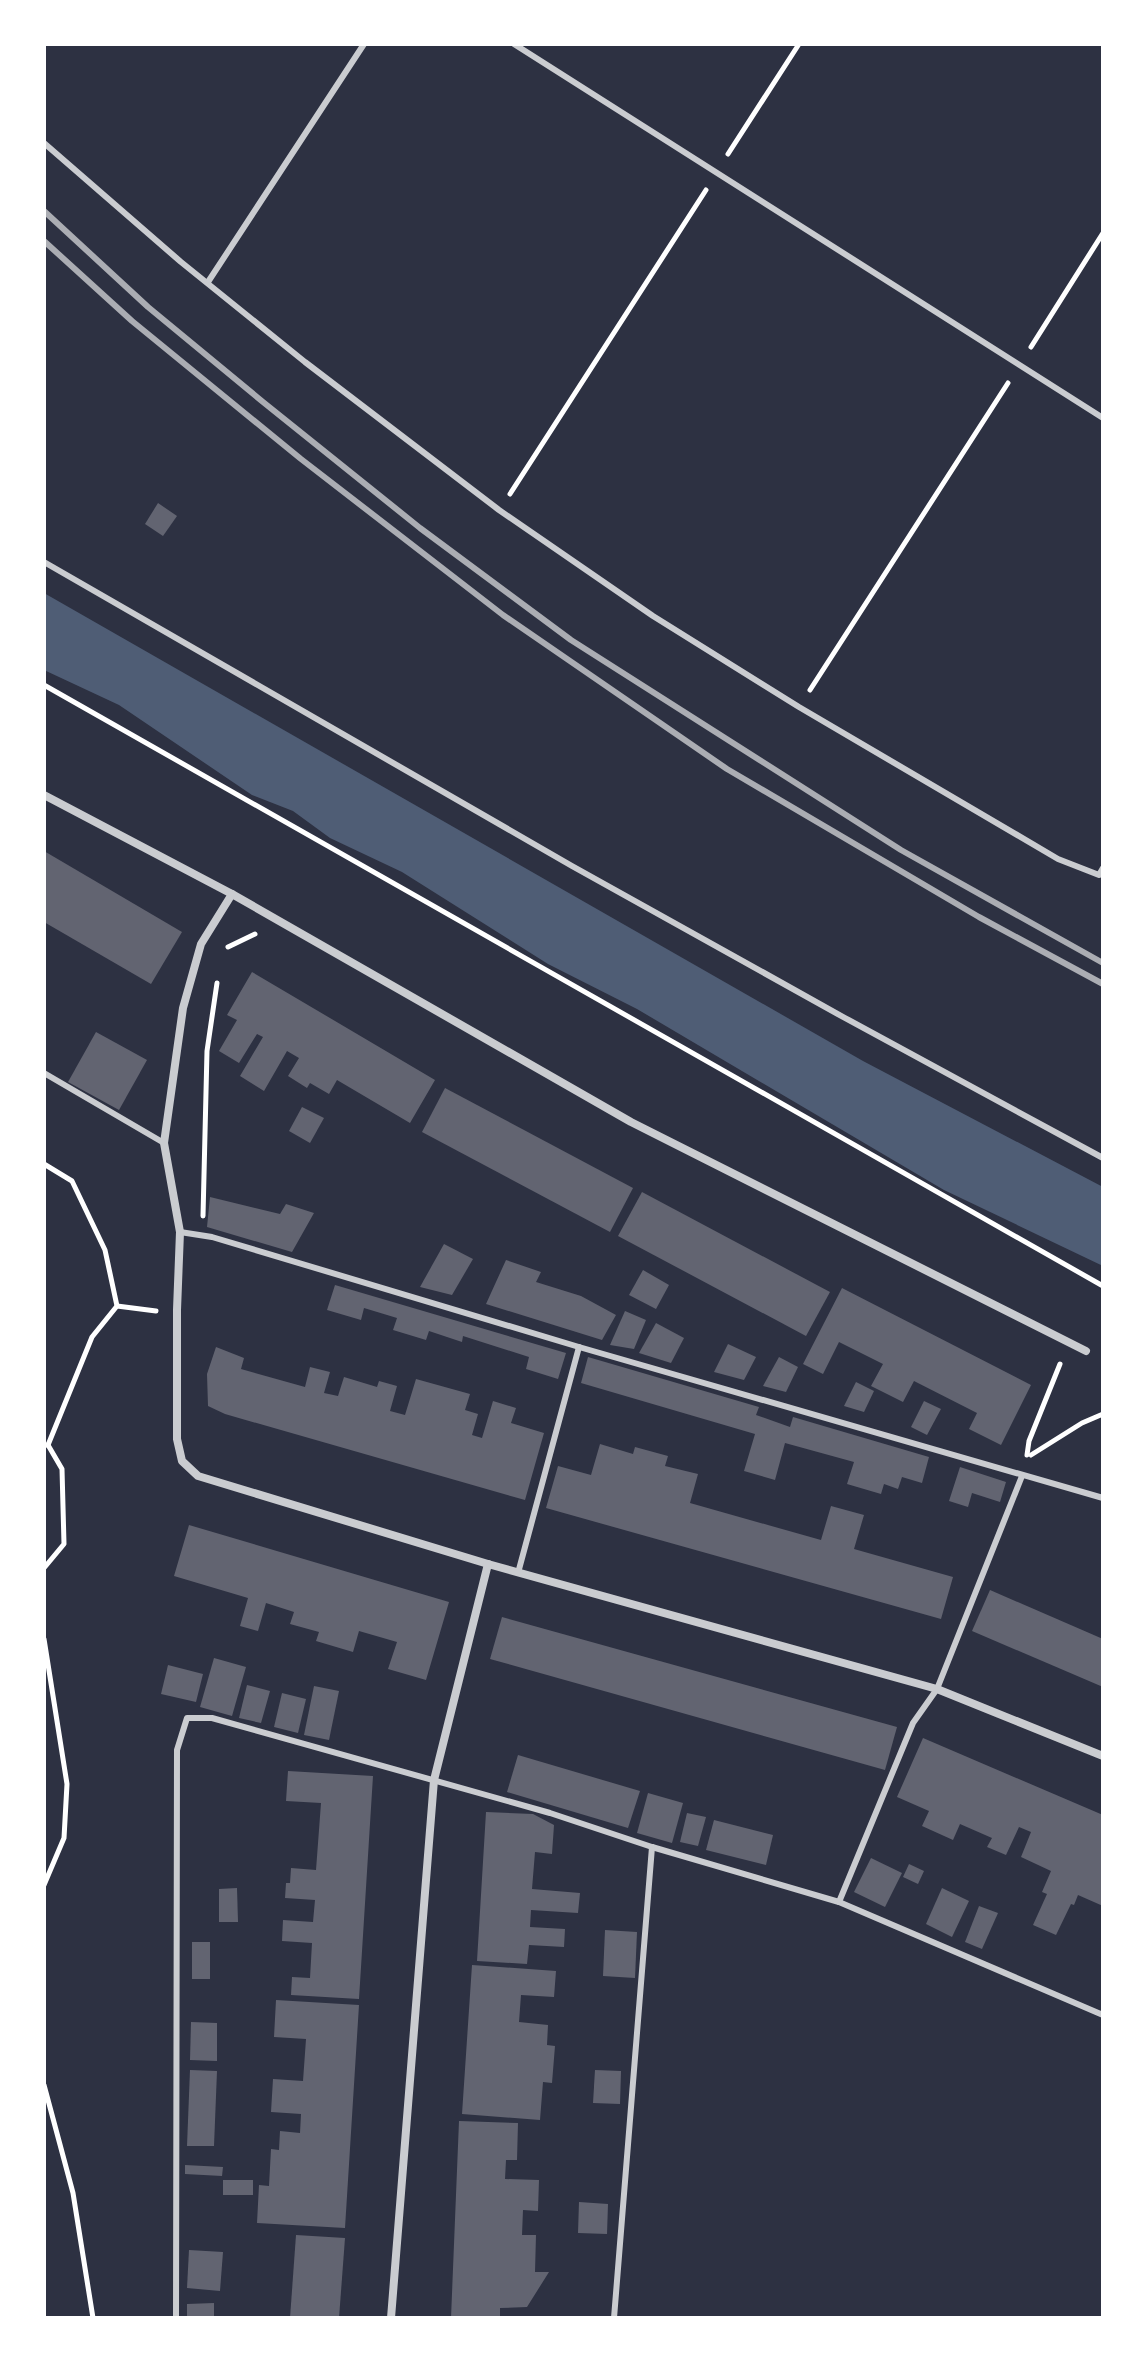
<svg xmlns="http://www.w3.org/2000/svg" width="1147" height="2362" viewBox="0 0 1147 2362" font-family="Barlow,sans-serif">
<rect width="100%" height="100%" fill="#2d3142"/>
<!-- water -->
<polygon fill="#4f5d75" points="44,593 863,1061 1103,1187 1103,1266 944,1190 637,1009 548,964 402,872 330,838 293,811 252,795 119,705 44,670"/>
<!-- building -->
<g fill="#626471">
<polygon points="158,503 177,516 163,536 145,524"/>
<polygon points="44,851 182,932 151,984 44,922"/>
<polygon points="252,972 435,1080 410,1123 337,1080 329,1094 310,1083 307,1088 288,1076 299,1058 287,1051 264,1091 240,1076 263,1037 257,1034 239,1063 219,1051 237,1020 227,1015"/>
<polygon points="96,1032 147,1060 119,1110 68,1082"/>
<polygon points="445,1088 633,1188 610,1232 422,1132"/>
<polygon points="302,1107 324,1118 310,1143 289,1131"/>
<polygon points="642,1192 830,1292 806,1336 618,1236"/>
<polygon points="210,1197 280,1214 286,1204 314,1213 292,1252 207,1227"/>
<polygon points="444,1244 473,1259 452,1295 420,1287"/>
<polygon points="506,1260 541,1272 536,1282 581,1296 616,1315 602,1340 486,1304"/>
<polygon points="643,1270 669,1285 656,1309 629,1295"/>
<polygon points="335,1285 566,1353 558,1379 526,1369 529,1357 463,1336 462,1342 429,1331 426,1340 393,1330 397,1318 364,1308 361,1320 327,1310"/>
<polygon points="842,1288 1031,1385 1001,1445 969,1429 977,1413 914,1381 903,1402 871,1386 883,1364 839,1342 823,1374 803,1364"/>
<polygon points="625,1311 646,1320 634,1349 610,1345"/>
<polygon points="656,1323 684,1338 671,1363 639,1353"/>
<polygon points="728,1344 756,1357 744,1380 714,1372"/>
<polygon points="216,1347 244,1358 241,1369 305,1387 310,1367 330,1372 324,1393 338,1396 344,1377 377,1387 379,1381 397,1386 390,1411 405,1415 416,1379 470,1394 465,1410 478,1414 472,1435 482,1438 493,1401 516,1408 511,1423 544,1433 525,1500 225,1414 208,1406 207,1374"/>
<polygon points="588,1357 759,1407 756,1415 790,1427 793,1417 929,1457 922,1483 902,1477 898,1489 884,1484 881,1494 847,1484 854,1462 785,1443 775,1480 744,1471 755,1434 581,1383"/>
<polygon points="779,1357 798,1367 786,1392 763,1386"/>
<polygon points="856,1382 874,1391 864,1412 844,1406"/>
<polygon points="924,1401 941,1409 927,1435 911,1427"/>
<polygon points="600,1444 633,1454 635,1447 668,1456 665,1466 698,1474 690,1503 821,1540 831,1506 864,1515 854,1549 953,1577 941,1619 546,1508 558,1466 591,1475"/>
<polygon points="960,1467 1006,1482 1000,1502 972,1493 968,1507 949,1501"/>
<polygon points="189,1525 449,1602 426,1680 388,1669 397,1642 359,1631 353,1652 316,1641 319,1632 290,1624 294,1612 266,1603 258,1631 240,1626 248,1598 174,1576"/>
<polygon points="990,1590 1103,1639 1103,1687 972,1631"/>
<polygon points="502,1617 897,1727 885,1770 490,1659"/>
<polygon points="214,1658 246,1667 232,1716 200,1707"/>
<polygon points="168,1665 203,1674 196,1702 161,1694"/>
<polygon points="247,1685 270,1691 261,1723 239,1718"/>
<polygon points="314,1686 339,1691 329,1740 304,1735"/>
<polygon points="282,1693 306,1699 298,1733 274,1727"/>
<polygon points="923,1738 1103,1815 1103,1906 1078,1895 1074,1905 1071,1904 1056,1935 1033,1925 1047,1894 1042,1892 1051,1871 1021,1857 1031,1832 1019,1827 1006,1855 987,1847 992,1838 960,1824 953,1840 922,1826 929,1811 897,1797"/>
<polygon points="518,1755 640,1791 628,1828 507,1792"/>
<polygon points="288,1771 373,1776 359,1999 291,1995 292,1977 310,1978 312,1943 282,1941 283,1920 313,1922 315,1900 285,1898 286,1883 290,1883 291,1868 316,1870 321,1803 286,1801"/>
<polygon points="648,1793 683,1803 672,1843 637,1833"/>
<polygon points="486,1812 533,1814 554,1825 552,1854 535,1852 532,1889 580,1893 578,1913 531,1910 530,1927 565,1929 564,1947 529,1945 527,1964 477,1961"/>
<polygon points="687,1813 706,1817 698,1846 680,1842"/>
<polygon points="714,1820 773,1835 766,1865 706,1850"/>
<polygon points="871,1858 902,1873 885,1907 854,1892"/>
<polygon points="909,1864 924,1871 918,1884 903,1877"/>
<polygon points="237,1888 238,1922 219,1922 219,1889"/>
<polygon points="942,1888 969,1901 952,1937 926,1924"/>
<polygon points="979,1906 998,1913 982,1949 965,1942"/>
<polygon points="605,1930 637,1932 635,1978 603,1976"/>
<rect x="192" y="1942" width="18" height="37"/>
<polygon points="472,1965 556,1971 554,1997 521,1995 519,2022 548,2025 547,2045 555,2046 552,2083 543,2082 540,2120 462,2114"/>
<polygon points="276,2000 359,2005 345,2228 257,2223 259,2185 269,2186 271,2149 279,2150 280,2131 300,2133 301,2114 271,2112 273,2079 303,2081 306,2039 274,2037"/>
<polygon points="191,2022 217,2023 217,2061 190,2060"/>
<polygon points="190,2070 217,2071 214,2146 187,2146"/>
<polygon points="595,2070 621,2071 620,2104 593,2103"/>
<polygon points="459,2121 518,2123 517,2160 506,2160 505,2179 539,2180 538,2211 523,2210 522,2235 536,2235 535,2272 549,2272 527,2307 500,2308 500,2318 451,2318"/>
<polygon points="185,2165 223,2167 222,2176 185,2174"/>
<rect x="223" y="2180" width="30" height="15"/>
<polygon points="579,2202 608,2204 607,2234 578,2233"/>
<polygon points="296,2235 345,2238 339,2318 290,2318"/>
<polygon points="189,2250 223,2252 220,2291 187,2288"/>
<polygon points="214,2303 214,2318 187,2318 187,2304"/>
</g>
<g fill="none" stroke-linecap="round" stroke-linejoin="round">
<!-- path -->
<g stroke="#fff" stroke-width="5">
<polyline points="728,154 799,44"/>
<polyline points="1031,347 1103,233"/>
<polyline points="510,494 706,190"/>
<polyline points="44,685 1103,1286"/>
<polyline points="810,690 1008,383"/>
<polyline points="228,947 255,934"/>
<polyline points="44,1164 72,1181 105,1250 117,1306 92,1337 48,1445 44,1445"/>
<polyline points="203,1216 207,1051 217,983"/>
<polyline points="117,1306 156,1311"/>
<polyline points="1027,1455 1029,1441 1060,1364"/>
<polyline points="1031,1455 1082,1423 1103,1414"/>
<polyline points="44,1568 64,1544 62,1469 48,1445"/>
<polyline points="44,1639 67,1784 64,1838 44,1885"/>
<polyline points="44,2085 73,2193 93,2318"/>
</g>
<!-- service -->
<g stroke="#caccd0" stroke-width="6">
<polyline points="514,44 1103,418"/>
<polyline points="44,143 181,262 305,362 499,510 653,616 799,707 1058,859 1099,875 1103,868"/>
<polyline points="208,282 364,44"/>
<polyline points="44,562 572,866 845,1018 1103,1158"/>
<polyline points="44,1073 164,1143"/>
<polyline points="180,1232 212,1237 579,1347 1103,1498"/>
<polyline points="518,1573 579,1347"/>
<polyline points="839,1902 913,1723 937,1689 1022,1476"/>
<polyline points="176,2318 177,1750 187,1718 212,1718 550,1813 652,1847 839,1902 1103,2015"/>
<polyline points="614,2318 652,1847"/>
</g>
<!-- minor -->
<g stroke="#caccd0" stroke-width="8">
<polyline points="44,795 232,894 631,1122 1086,1351"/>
<polyline points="232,894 201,944 183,1008 164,1143 180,1232 177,1310 177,1439 182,1461 198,1476 488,1564 937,1689 1103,1756"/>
<polyline points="391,2318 434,1780 488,1564"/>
</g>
<!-- rail -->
<g stroke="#abadb3" stroke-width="6">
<polyline points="44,211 148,307 263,402 420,528 571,640 901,850 1103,963"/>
<polyline points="44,241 132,321 301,459 503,615 727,769 979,917 1103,984"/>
</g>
</g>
<!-- border -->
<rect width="1147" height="2362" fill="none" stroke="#ffffff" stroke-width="92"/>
</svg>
